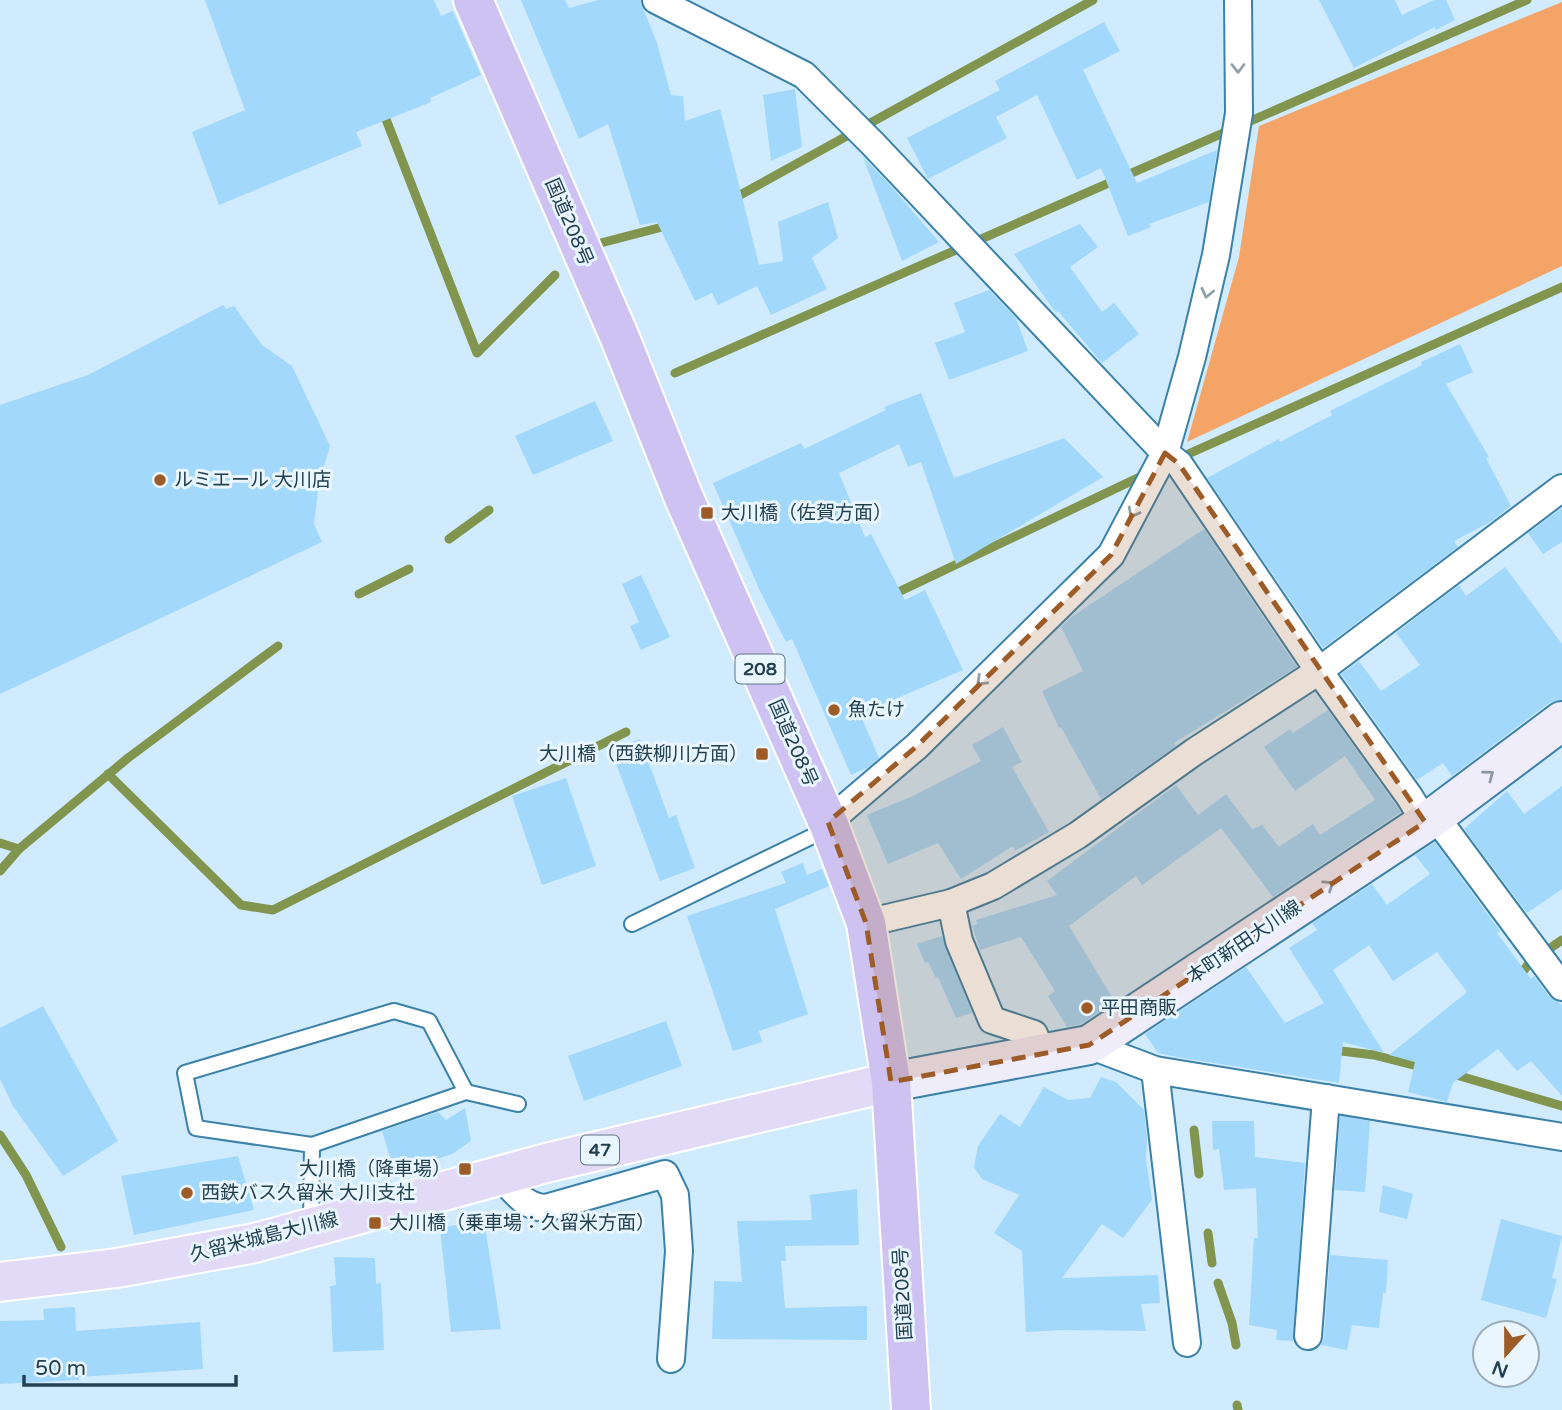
<svg xmlns="http://www.w3.org/2000/svg" width="1562" height="1410" viewBox="0 0 1562 1410" font-family="'Varela Round','Noto Sans JP',sans-serif">
<rect width="100%" height="100%" fill="#d0ebfd"/>
<!-- green -->
<polygon fill="#f5a467" points="1562,2 1562,266 1187,442 1239,257 1259,126"/>
<g fill="none" stroke-linecap="round" stroke-linejoin="round">
<!-- stream -->
<g stroke="#81954e" stroke-width="9">
<polyline points="382,109 477,353 555,275"/>
<polyline points="731,200 1093,0"/>
<polyline points="593,245 670,225"/>
<polyline points="675,373 1527,0"/>
<polyline points="1177,459 1562,287"/>
<polyline points="449,539 489,510"/>
<polyline points="359,594 409,569"/>
<polyline points="890,596 1146,474"/>
<polyline points="108,774 241,905 273,910 626,732"/>
<polyline points="0,843 19,849 128,758 278,646"/>
<polyline points="0,871 19,849"/>
<polyline points="1519,977 1530,962 1562,940"/>
<polyline points="1333,1050 1374,1055 1425,1068"/>
<polyline points="1453,1074 1562,1106"/>
<polyline points="1194,1130 1199,1174"/>
<polyline points="0,1135 26,1175 61,1247"/>
<polyline points="1208,1233 1212,1263"/>
<polyline points="1218,1283 1232,1323 1236,1345"/>
<polyline points="1237,1405 1238,1410"/>
</g>
</g>
<!-- building -->
<g fill="#a2d8fb">
<polygon points="205,0 434,0 441,16 453,11 481,75 430,98 431,102 356,132 362,146 219,205 192,132 245,110"/>
<polygon points="521,0 565,0 569,8 599,0 640,0 657,43 671,95 683,96 685,121 720,109 759,265 783,261 778,222 828,202 838,238 812,258 827,289 771,315 757,286 718,305 712,293 695,301 657,222 640,225 608,124 579,139"/>
<polygon points="1319,0 1395,0 1402,15 1434,0 1446,0 1455,20 1436,30 1435,27 1354,68"/>
<polygon points="1104,22 1120,51 1083,70 1137,183 1217,150 1209,202 1149,224 1151,227 1128,236 1101,168 1077,180 1037,95 996,117 1007,138 928,179 907,138 1000,90 995,81"/>
<polygon points="795,89 802,147 771,161 763,95"/>
<polygon points="863,157 890,185 939,242 902,261"/>
<polygon points="1080,224 1098,247 1070,267 1102,312 1114,303 1139,334 1102,363 1058,311 1056,313 1014,254"/>
<polygon points="989,290 1016,318 1028,351 949,380 935,343 965,332 954,303"/>
<polygon points="223,305 226,309 234,306 262,345 292,366 330,446 319,483 314,524 322,542 0,694 0,405 88,375"/>
<polygon points="1460,344 1473,372 1446,384 1489,457 1486,458 1511,506 1492,521 1454,541 1458,547 1323,648 1207,478 1279,439 1280,442 1332,415 1330,411 1422,365 1421,362"/>
<polygon points="921,393 954,478 1064,438 1103,477 956,564 921,462 908,467 899,444 839,473 865,537 871,534 905,600 925,590 963,670 860,714 879,758 869,767 851,775 792,639 786,642 759,589 713,483 801,443 804,449 886,410 884,407"/>
<polygon points="595,401 613,441 533,475 515,436"/>
<polygon points="1562,508 1562,542 1543,554 1528,533"/>
<polygon points="1204,529 1297,667 1174,743 1176,746 1101,799 1061,727 1059,728 1042,691 1083,671 1061,627 1070,618"/>
<polygon points="1505,567 1562,644 1562,700 1549,703 1452,776 1443,763 1417,780 1341,674 1359,661 1381,691 1420,665 1396,633 1459,585 1466,596"/>
<polygon points="641,575 670,637 641,650 630,626 639,622 622,584"/>
<polygon points="1328,710 1401,812 1273,897 1221,828 1142,885 1136,876 1069,926 1115,1002 1081,1024 1067,1027 1048,996 1055,991 1021,937 980,950 972,926 977,924 976,920 1057,895 1047,881 1176,785 1198,815 1226,794 1252,829 1262,825 1279,847 1313,824 1320,835 1375,800 1345,756 1295,791 1264,747 1290,729 1293,733"/>
<polygon points="1003,727 1022,762 1012,767 1049,832 1015,851 1013,846 961,879 938,843 888,864 867,815 915,795 981,761 972,745"/>
<polygon points="640,739 669,818 676,815 695,868 660,881 611,750"/>
<polygon points="566,778 596,866 542,885 512,796"/>
<polygon points="1562,786 1562,889 1527,913 1464,829 1507,791 1524,814"/>
<polygon points="1435,842 1500,931 1497,933 1531,979 1534,976 1549,996 1562,1005 1562,1096 1531,1061 1517,1071 1498,1049 1453,1083 1447,1102 1408,1092 1415,1062 1389,1055 1467,992 1437,952 1393,981 1369,945 1333,970 1384,1053 1343,1042 1339,1083 1182,1058 1158,1053 1145,1034 1246,967 1285,1023 1324,1003 1289,948 1317,930 1312,923 1372,884 1387,905 1430,874 1415,855"/>
<polygon points="803,863 807,875 822,869 829,886 775,909 808,1014 759,1031 762,1042 733,1051 687,916 786,883 781,872"/>
<polygon points="942,936 972,1013 956,1018 938,977 936,978 928,962 925,963 917,944"/>
<polygon points="43,1006 118,1141 63,1176 13,1106 0,1079 0,1028"/>
<polygon points="666,1021 682,1066 584,1101 568,1056"/>
<polygon points="1101,1077 1116,1082 1144,1110 1147,1139 1146,1160 1152,1200 1123,1238 1102,1224 1062,1278 1158,1275 1160,1303 1141,1304 1146,1331 1063,1330 1026,1332 1022,1251 994,1233 1019,1195 982,1179 974,1167 978,1146 1000,1114 1020,1127 1044,1087 1068,1100 1090,1098"/>
<polygon points="465,1108 471,1141 452,1154 395,1173 382,1131 438,1112 446,1120"/>
<polygon points="1340,1116 1370,1121 1365,1192 1335,1190"/>
<polygon points="1212,1121 1254,1121 1255,1157 1305,1163 1293,1341 1276,1340 1277,1330 1249,1325 1254,1238 1258,1238 1256,1188 1224,1190 1219,1149 1213,1150"/>
<polygon points="238,1156 254,1210 134,1235 121,1176"/>
<polygon points="1383,1185 1413,1194 1407,1219 1379,1212"/>
<polygon points="857,1189 859,1245 785,1246 786,1261 781,1261 785,1308 867,1306 867,1340 712,1339 714,1281 742,1282 737,1221 812,1220 810,1195"/>
<polygon points="1501,1219 1562,1236 1552,1278 1557,1279 1546,1318 1481,1300"/>
<polygon points="484,1220 501,1329 451,1332 440,1228"/>
<polygon points="1330,1255 1388,1260 1386,1293 1383,1293 1379,1328 1352,1325 1347,1350 1321,1345 1324,1337"/>
<polygon points="334,1257 375,1258 376,1284 381,1283 384,1350 333,1352 330,1286 336,1285"/>
<polygon points="75,1307 76,1331 200,1322 203,1369 79,1377 79,1380 0,1384 0,1321 44,1320 43,1309"/>
</g>
<g fill="none" stroke-linecap="round" stroke-linejoin="round">
<!-- lane casing -->
<g stroke="#3b81a8" stroke-width="18">
<g id="lane">
<polyline points="632,924 815,835 825,825"/>
<polyline points="312,1145 196,1128 185,1073 394,1011 429,1021 466,1092"/>
<polyline points="311,1225 312,1145 466,1092 518,1104"/>
</g>
</g>
<!-- street casing -->
<g stroke="#3b81a8" stroke-width="30">
<g id="street">
<polyline points="656,0 804,75 873,144 1165,453 1179,464 1319,671 1409,796 1425,822"/>
<polyline points="1435,816 1562,987"/>
<polyline points="828,822 917,746 1111,555 1165,453 1192,357 1216,255 1239,113 1238,0"/>
<polyline points="951,903 959,941 992,1020 1034,1034 1042,1053"/>
<polyline points="866,923 951,903 993,886 1078,835 1194,752 1319,671 1562,488"/>
<polyline points="1089,1045 1155,1070 1562,1137"/>
<polyline points="1155,1070 1187,1343"/>
<path d="M500,1175c14,16 24,32 46,33l119,-34 10,21 4,56 -8,108"/>
<polyline points="1308,1336 1326,1098"/>
</g>
</g>
<!-- secondary casing -->
<g stroke="#3b81a8" stroke-width="42">
<polyline id="secondary" points="891,1082 1089,1045 1435,816 1562,721"/>
</g>
<!-- primary casing -->
<g stroke="#fff" stroke-width="42">
<polyline id="primary" points="0,1282 117,1268 255,1243 546,1163 891,1082"/>
</g>
<!-- highway casing -->
<g stroke="#fff" stroke-width="42">
<polyline id="highway" points="473,0 620,338 684,498 829,825 866,923 891,1082 911,1410"/>
</g>
<!-- lane -->
<use href="#lane" stroke="#fff" stroke-width="14"/>
<!-- street -->
<use href="#street" stroke="#fff" stroke-width="26"/>
<!-- secondary -->
<use href="#secondary" stroke="#f0edfb" stroke-width="38"/>
<!-- primary -->
<use href="#primary" stroke="#e2daf7" stroke-width="38"/>
<!-- highway -->
<use href="#highway" stroke="#cec2f2" stroke-width="38"/>
</g>
<!-- one-way arrows -->
<defs><path id="oneway-chevron" d="M-2-3.5L2.5 0L-2 3.5" fill="none" stroke-width="1.6" stroke-linecap="round" stroke-linejoin="round" transform="scale(1.75)"/></defs>
<g stroke="#91a0a8">
<use href="#oneway-chevron" transform="translate(1238 68) rotate(90)"/>
<use href="#oneway-chevron" transform="translate(1207 293) rotate(103)"/>
<use href="#oneway-chevron" transform="translate(1133 513) rotate(118)"/>
<use href="#oneway-chevron" transform="translate(981 681) rotate(136)"/>
</g>
<g stroke="#8a96a6">
<use href="#oneway-chevron" transform="translate(1489 775) rotate(-37)"/>
<use href="#oneway-chevron" transform="translate(1329 885) rotate(-34)"/>
</g>
<!-- marked area -->
<path fill="#9d5c27" fill-opacity="0.2" stroke="#9d5c27" stroke-width="5" stroke-dasharray="14 9" stroke-linejoin="round" d="M1165,453l14,11 246,358 -336,223 -198,37 -25,-159 -38,-101 89,-76 194,-191z"/>
<!-- markers -->
<g fill="#9d5c27" stroke="#e9f6ff" stroke-width="2.5">
<circle cx="160" cy="480" r="7"/>
<rect x="700" y="506" width="14" height="14" rx="3.5"/>
<circle cx="834" cy="710" r="7"/>
<rect x="755" y="747" width="14" height="14" rx="3.5"/>
<circle cx="1087" cy="1008" r="7"/>
<rect x="458" y="1162" width="14" height="14" rx="3.5"/>
<circle cx="187" cy="1193" r="7"/>
<rect x="368" y="1216" width="14" height="14" rx="3.5"/>
</g>
<g text-anchor="middle" dominant-baseline="central" stroke-width="6" stroke-linejoin="round" paint-order="stroke">
<!-- shield labels -->
<g fill="#e9f6ff" stroke="#5e7785" stroke-width="2">
<rect x="735.5" y="654.5" width="49" height="29" rx="5"/>
<rect x="581" y="1135.5" width="38" height="29" rx="5"/>
</g>
<g font-size="18" font-weight="bold" fill="#234051">
<text x="760" y="669">208</text>
<text x="600" y="1150">47</text>
</g>
<!-- street labels -->
<g font-size="19" fill="#234051" stroke="#e9f6ff">
<text transform="translate(569 222) rotate(67)">国道208号</text>
<text transform="translate(793 743) rotate(66)">国道208号</text>
<text transform="translate(1244 942) rotate(-34)">本町新田大川線</text>
<text transform="translate(264 1237) rotate(-14)">久留米城島大川線</text>
<text transform="translate(903 1294) rotate(-93)">国道208号</text>
</g>
<!-- poi labels -->
<g font-size="19" fill="#234051" stroke="#e9f6ff" text-anchor="start">
<text x="174" y="480">ルミエール 大川店</text>
<text x="721" y="513">大川橋（佐賀方面）</text>
<text x="848" y="710">魚たけ</text>
<text x="748" y="754" text-anchor="end">大川橋（西鉄柳川方面）</text>
<text x="1101" y="1008">平田商販</text>
<text x="451" y="1169" text-anchor="end">大川橋（降車場）</text>
<text x="201" y="1193">西鉄バス久留米 大川支社</text>
<text x="389" y="1223">大川橋（乗車場：久留米方面）</text>
</g>
</g>
<!-- north arrow -->
<g transform="translate(1506 1354) rotate(201)"><circle r="33" fill="#e9f6ff" stroke="#9aadb9" stroke-width="2"/>
<path d="M0-5L12 26L0 18L-12 26Z" fill="#9d5c27"/>
<text y="-10" font-size="19" font-weight="bold" text-anchor="middle" fill="#234051">N</text>
</g>
<!-- scale -->
<path d="M24 1375v10h212v-10" fill="none" stroke="#234051" stroke-width="3.5"/>
<text x="35" y="1375" font-size="21" fill="#234051" stroke="#e9f6ff" stroke-width="5" paint-order="stroke">50 m</text>
</svg>
